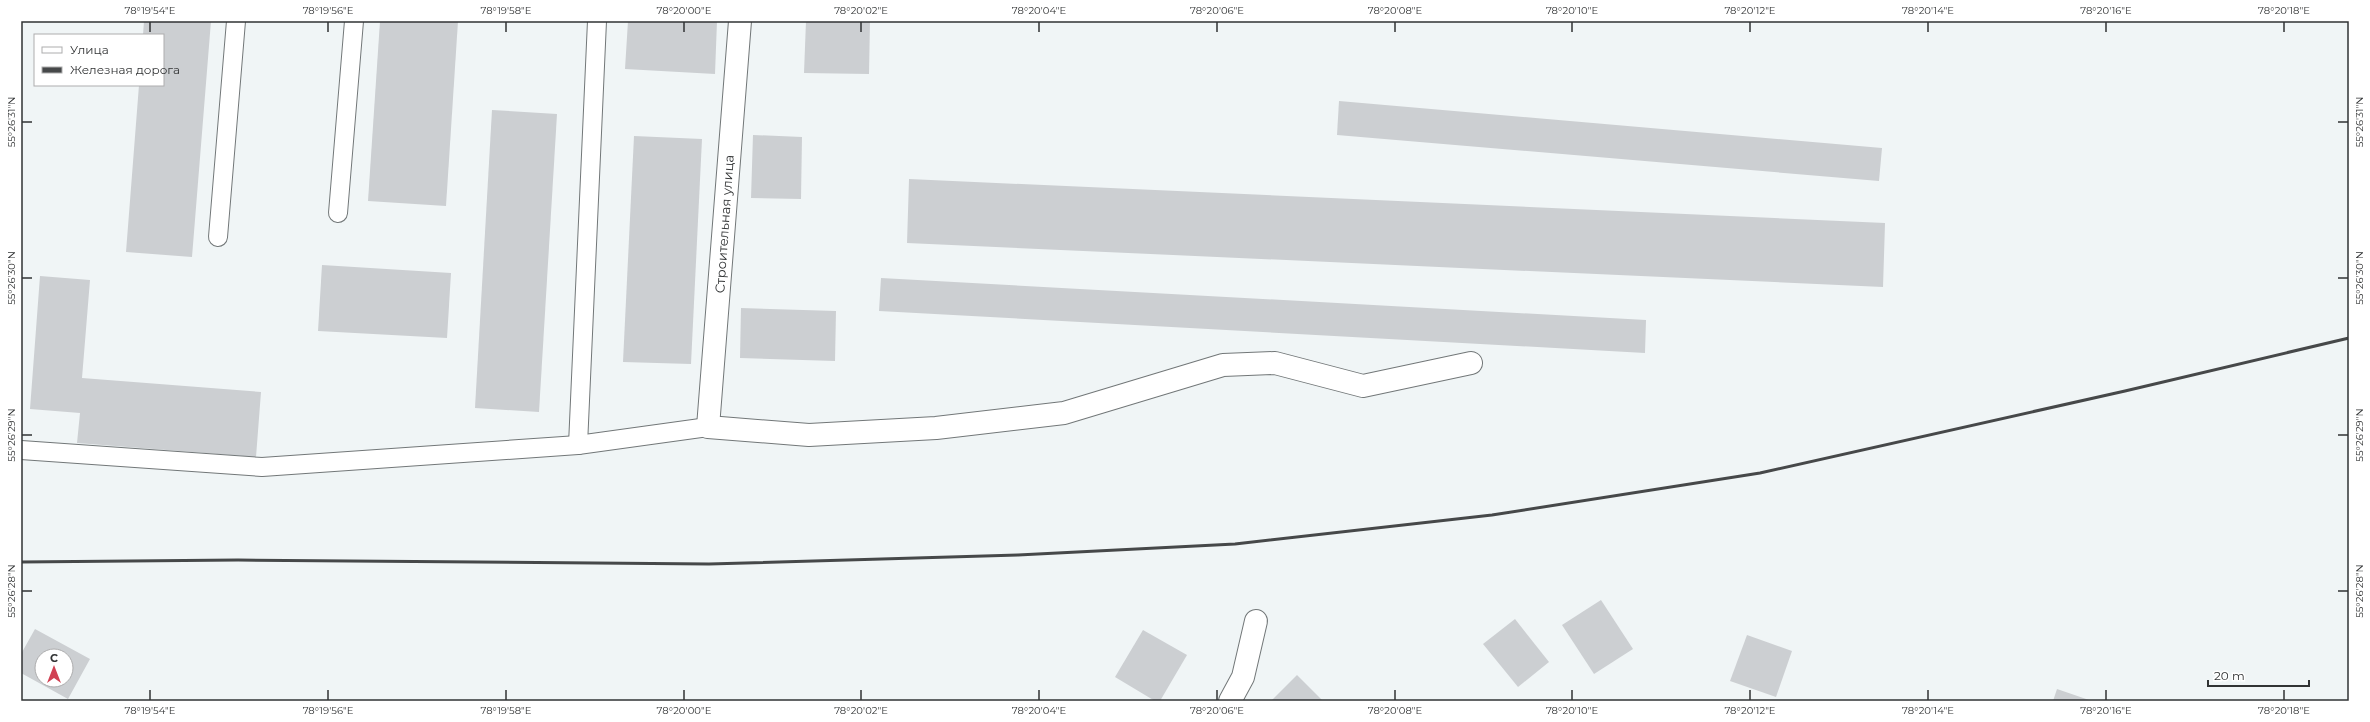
<svg xmlns="http://www.w3.org/2000/svg" width="2370" height="722" viewBox="0 0 2370 722" font-family="Montserrat,sans-serif">
<rect width="100%" height="100%" fill="#f0f5f6"/>
<!-- building -->
<g fill="#cccfd2" fill-rule="evenodd">
<polygon points="144,21 211,21 192,257 126,252 139,85 163,85 163,35 143,35"/>
<polygon points="380,21 458,21 446,206 368,201"/>
<polygon points="628,21 717,21 715,74 625,69"/>
<polygon points="806,21 870,21 869,74 804,73"/>
<polygon points="1339,101 1882,148 1879,181 1337,135"/>
<polygon points="492,110 557,114 539,412 475,408"/>
<polygon points="753,135 802,137 801,199 751,198"/>
<polygon points="634,136 702,139 691,364 623,362"/>
<polygon points="909,179 1885,223 1883,287 907,243"/>
<polygon points="322,265 451,273 447,338 318,331"/>
<polygon points="40,276 90,280 82,378 261,392 256,457 77,443 80,413 30,409"/>
<polygon points="881,278 1646,320 1645,353 879,311"/>
<polygon points="741,308 836,311 835,361 740,358"/>
<polygon points="1601,600 1633,649 1594,674 1562,625"/>
<polygon points="1515,619 1549,662 1518,687 1483,644"/>
<path d="M35,629l55,30 -22,40 -47,-26v-19zM42,656h24v24h-24z"/>
<polygon points="1143,630 1187,655 1160,701 1155,701 1115,677"/>
<polygon points="1747,635 1792,651 1776,697 1730,681"/>
<polygon points="1297,675 1323,701 1271,701"/>
<polygon points="2057,689 2092,701 2053,701"/>
</g>
<g fill="none" stroke-linecap="round" stroke-linejoin="round">
<!-- lane casing -->
<g stroke="#727778" stroke-width="20">
<g id="lane">
<polyline points="338,213 354,21"/>
<polyline points="218,237 236,21"/>
<polyline points="578,445 597,21"/>
<polyline points="21,450 262,467 578,445 708,427"/>
</g>
</g>
<!-- street casing -->
<g stroke="#727778" stroke-width="24">
<g id="street">
<polyline points="740,21 708,427 809,435 936,428 1064,413 1223,365 1275,363 1363,386 1471,363"/>
<polyline points="1230,701 1243,677 1256,621"/>
</g>
</g>
<!-- lane -->
<use href="#lane" stroke="#fff" stroke-width="18"/>
<!-- street -->
<use href="#street" stroke="#fff" stroke-width="22"/>
<!-- rail -->
<polyline stroke="#464849" stroke-width="3" points="21,562 238,560 709,564 1018,555 1235,544 1492,515 1760,473 2125,391 2349,338"/>
</g>
<!-- ticks -->
<path fill="none" stroke="#313334" stroke-width="1.5" d="M150,22v10M328,22v10M506,22v10M684,22v10M861,22v10M1039,22v10M1217,22v10M1395,22v10M1572,22v10M1750,22v10M1928,22v10M2106,22v10M2284,22v10M22,122h10M2338,122h10M22,278h10M2338,278h10M22,435h10M2338,435h10M22,591h10M2338,591h10M150,690v10M328,690v10M506,690v10M684,690v10M861,690v10M1039,690v10M1217,690v10M1395,690v10M1572,690v10M1750,690v10M1928,690v10M2106,690v10M2284,690v10"/>
<g text-anchor="middle" dominant-baseline="central" stroke-width="3" stroke-linejoin="round" paint-order="stroke">
<!-- street labels -->
<g font-size="13" fill="#313334" stroke="#fff">
<text transform="translate(724 224) rotate(-86)">Строительная улица</text>
</g>
</g>
<!-- border -->
<rect width="2370" height="722" fill="none" stroke="#ffffff" stroke-width="44"/>
<!-- legend -->
<rect x="34" y="34" width="130" height="52" fill="#ffffff" stroke="#adadae"/>
<rect x="42" y="47" width="20" height="6" fill="#ffffff" stroke="#adadae"/>
<text x="70" y="54" font-size="12" fill="#313334">Улица</text>
<rect x="42" y="67" width="20" height="6" fill="#464849" stroke="#adadae"/>
<text x="70" y="74" font-size="12" fill="#313334">Железная дорога</text>
<!-- north arrow -->
<g transform="translate(54 668)"><circle r="19" fill="#ffffff" stroke="#adadae"/>
<path d="M0-3L7 15L0 10L-7 15Z" fill="#d14153"/>
<text y="-6" font-size="11" font-weight="bold" text-anchor="middle" fill="#313334">С</text>
</g>
<!-- scale -->
<path d="M2208 680v6h101v-6" fill="none" stroke="#313334" stroke-width="2"/>
<text x="2214" y="680" font-size="12" fill="#313334" stroke="#ffffff" stroke-width="3" paint-order="stroke">20 m</text>
<rect x="22" y="22" width="2326" height="678" fill="none" stroke="#313334" stroke-width="1.5"/>
<g font-size="10" text-anchor="middle" fill="#313334">
<text x="150" y="14">78°19'54"E</text>
<text x="328" y="14">78°19'56"E</text>
<text x="506" y="14">78°19'58"E</text>
<text x="684" y="14">78°20'00"E</text>
<text x="861" y="14">78°20'02"E</text>
<text x="1039" y="14">78°20'04"E</text>
<text x="1217" y="14">78°20'06"E</text>
<text x="1395" y="14">78°20'08"E</text>
<text x="1572" y="14">78°20'10"E</text>
<text x="1750" y="14">78°20'12"E</text>
<text x="1928" y="14">78°20'14"E</text>
<text x="2106" y="14">78°20'16"E</text>
<text x="2284" y="14">78°20'18"E</text>
<text transform="translate(11 122) rotate(-90)" y="4">55°26'31"N</text>
<text transform="translate(2359 122) rotate(-90)" y="4">55°26'31"N</text>
<text transform="translate(11 278) rotate(-90)" y="4">55°26'30"N</text>
<text transform="translate(2359 278) rotate(-90)" y="4">55°26'30"N</text>
<text transform="translate(11 435) rotate(-90)" y="4">55°26'29"N</text>
<text transform="translate(2359 435) rotate(-90)" y="4">55°26'29"N</text>
<text transform="translate(11 591) rotate(-90)" y="4">55°26'28"N</text>
<text transform="translate(2359 591) rotate(-90)" y="4">55°26'28"N</text>
<text x="150" y="714">78°19'54"E</text>
<text x="328" y="714">78°19'56"E</text>
<text x="506" y="714">78°19'58"E</text>
<text x="684" y="714">78°20'00"E</text>
<text x="861" y="714">78°20'02"E</text>
<text x="1039" y="714">78°20'04"E</text>
<text x="1217" y="714">78°20'06"E</text>
<text x="1395" y="714">78°20'08"E</text>
<text x="1572" y="714">78°20'10"E</text>
<text x="1750" y="714">78°20'12"E</text>
<text x="1928" y="714">78°20'14"E</text>
<text x="2106" y="714">78°20'16"E</text>
<text x="2284" y="714">78°20'18"E</text>
</g>
</svg>
